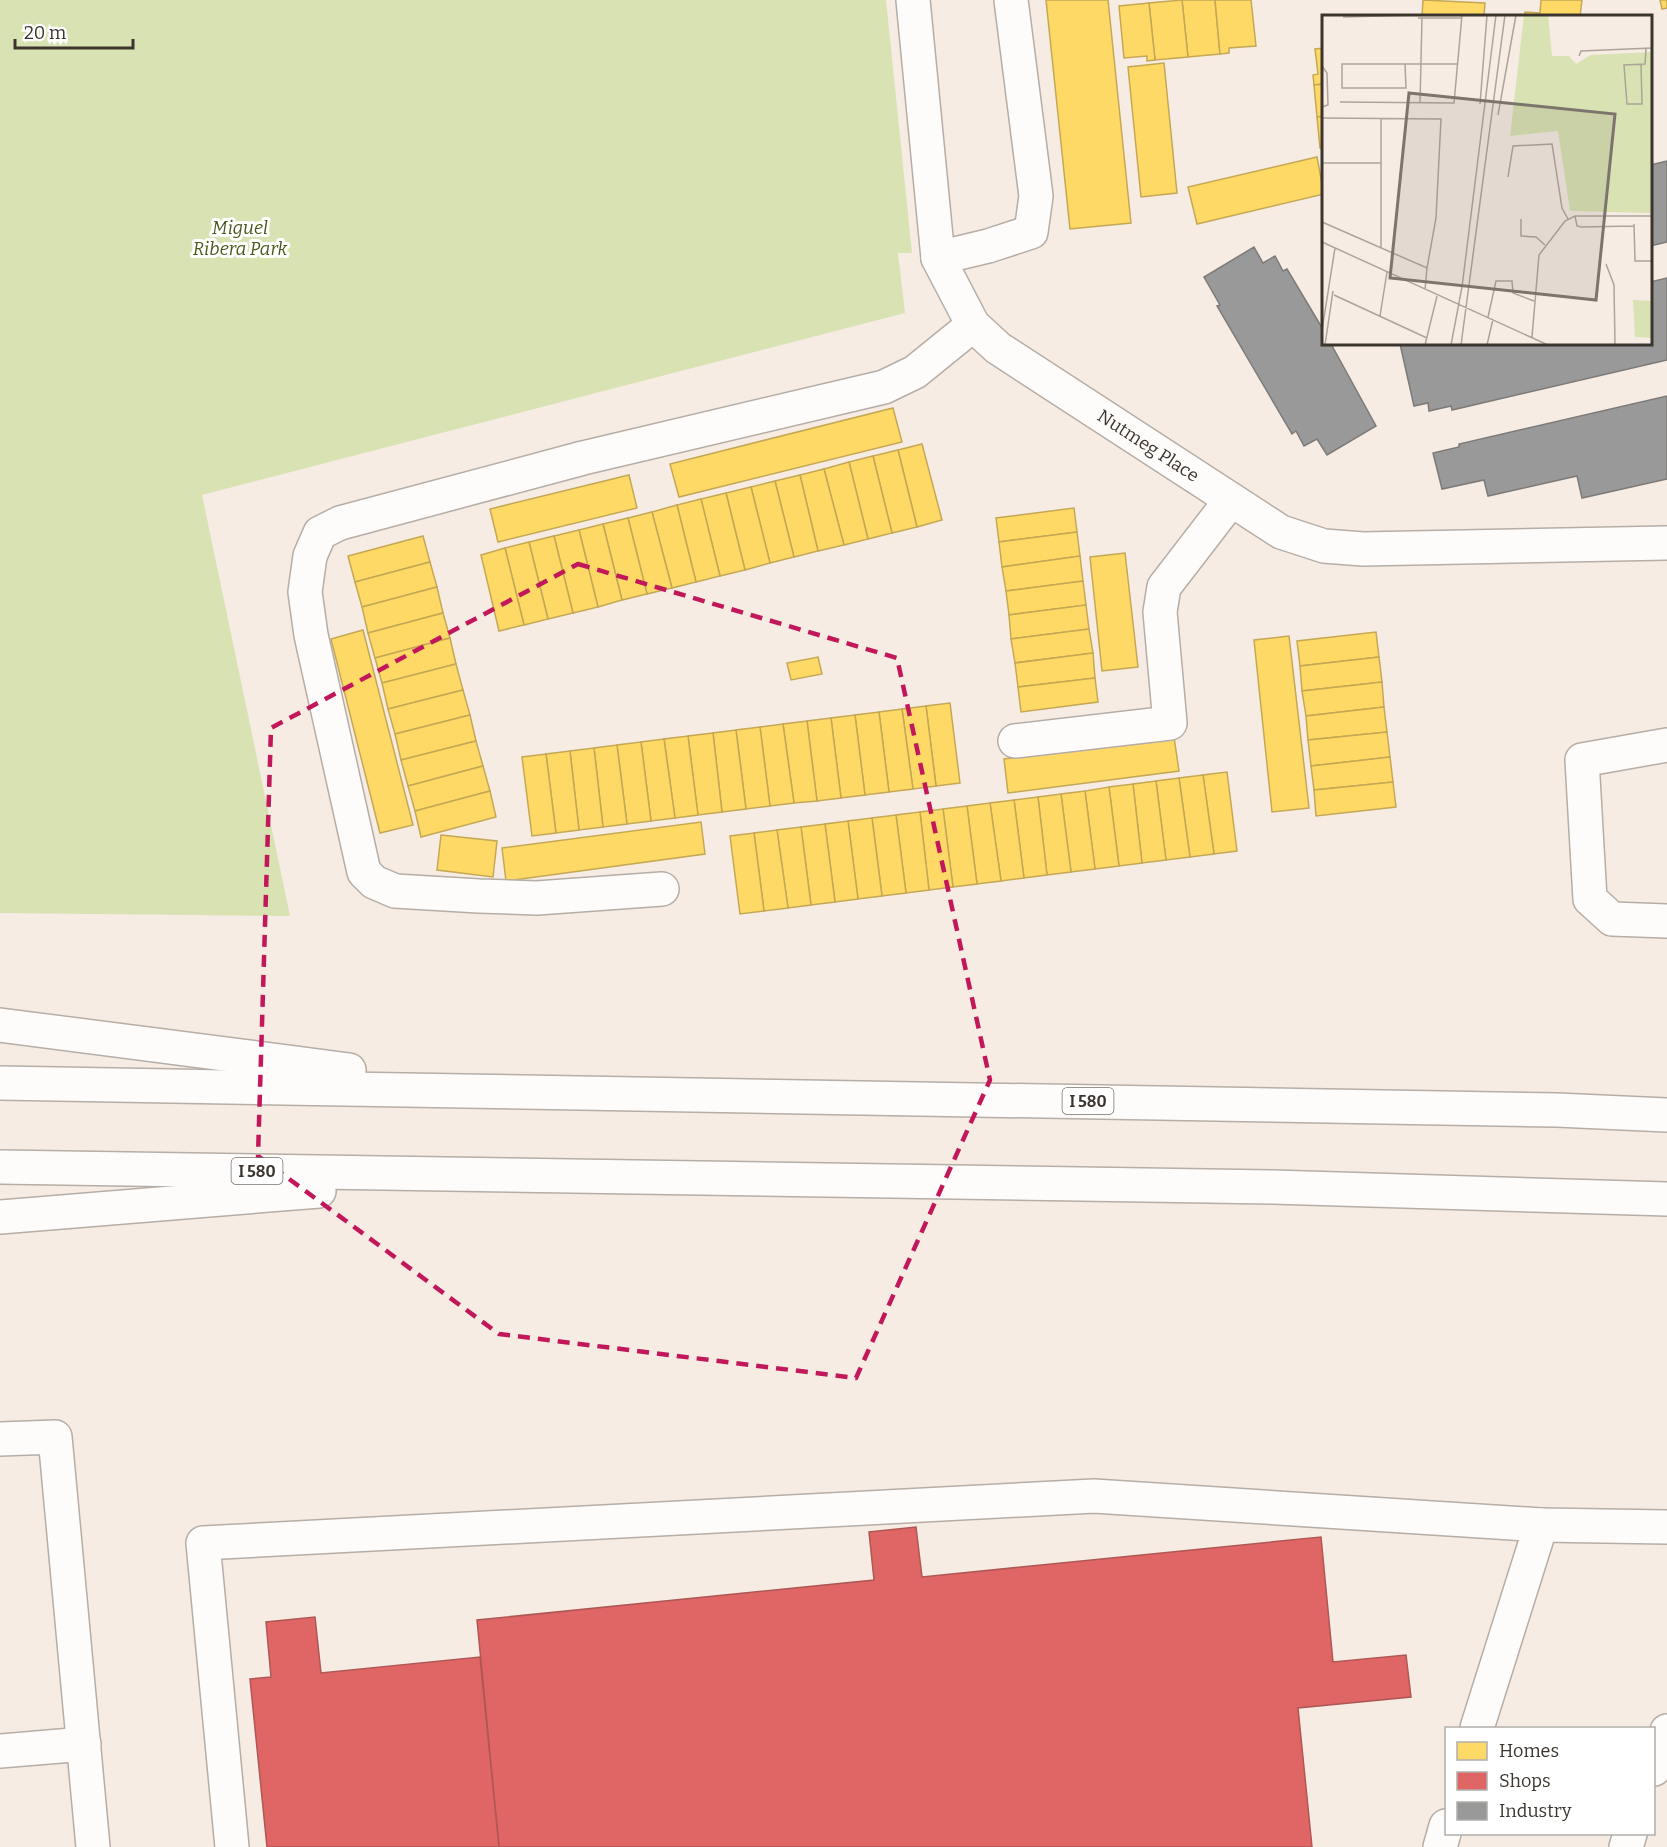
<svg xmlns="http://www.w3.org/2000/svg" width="1667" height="1847" viewBox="0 0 1667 1847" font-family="Bitter,serif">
<rect width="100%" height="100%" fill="#f6ece3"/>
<!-- green -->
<polygon fill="#d8e2b2" points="0,0 886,0 912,253 898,253 905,313 202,495 290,916 0,913"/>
<!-- homes -->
<g fill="#ffd966" stroke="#c4a855" stroke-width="1.5">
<polygon points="1046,0 1108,0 1131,223 1070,229"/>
<polygon points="1182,0 1215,0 1220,54 1188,57"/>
<polygon points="1182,0 1188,57 1155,60 1149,3"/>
<polygon points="1215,0 1251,0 1256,46 1229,48 1229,53 1220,54"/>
<polygon points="1423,0 1485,3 1484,16 1422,16"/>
<polygon points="1541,0 1582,0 1580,16 1525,16 1525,12 1540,13"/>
<polygon points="1660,0 1667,0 1667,8 1662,9"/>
<polygon points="1149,3 1155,60 1147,61 1147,56 1124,58 1119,6"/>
<polygon points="1324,48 1324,84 1314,85 1313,75 1318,74 1315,49"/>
<polygon points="1164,63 1177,193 1141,197 1128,67"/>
<polygon points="1324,84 1324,116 1317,117 1314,85"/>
<polygon points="1324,116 1324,148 1320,148 1317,117"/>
<polygon points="1317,157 1324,194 1197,224 1188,187"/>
<polygon points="893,408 902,442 679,497 670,464"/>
<polygon points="922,444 942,520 917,527 898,450"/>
<polygon points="898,450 917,527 892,533 873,456"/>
<polygon points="873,456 892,533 868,539 849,462"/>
<polygon points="849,462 868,539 844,545 824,469"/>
<polygon points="824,469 844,545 818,551 800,475"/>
<polygon points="629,475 637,508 498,542 490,509"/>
<polygon points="800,475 818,551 794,557 775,481"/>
<polygon points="775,481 794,557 770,563 751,487"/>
<polygon points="751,487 770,563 745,570 726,493"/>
<polygon points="726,493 745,570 720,576 701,499"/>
<polygon points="701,499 720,576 696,582 677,505"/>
<polygon points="677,505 696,582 672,588 652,512"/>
<polygon points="1074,508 1077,532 999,542 996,518"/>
<polygon points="652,512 672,588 647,594 628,518"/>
<polygon points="628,518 647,594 622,600 603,524"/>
<polygon points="603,524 622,600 598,607 579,530"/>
<polygon points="579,530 598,607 573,613 554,536"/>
<polygon points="1077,532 1080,556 1002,567 999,542"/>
<polygon points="423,536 430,562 355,582 348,556"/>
<polygon points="554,536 573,613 548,619 529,542"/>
<polygon points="529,542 548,619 524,625 505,548"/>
<polygon points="505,548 524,625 499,631 481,555"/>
<polygon points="1125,553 1138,667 1102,671 1090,557"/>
<polygon points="1080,556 1083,581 1006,591 1002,567"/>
<polygon points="430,562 437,587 362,607 355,582"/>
<polygon points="1083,581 1086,605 1009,615 1006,591"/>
<polygon points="437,587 443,613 368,633 362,607"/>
<polygon points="1086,605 1089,629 1011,639 1009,615"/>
<polygon points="443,613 450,638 375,658 368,633"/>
<polygon points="1089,629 1093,653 1015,663 1011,639"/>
<polygon points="363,630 413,825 380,833 331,639"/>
<polygon points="1376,632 1379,657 1300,666 1297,641"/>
<polygon points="1289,636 1309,808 1272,812 1254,640"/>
<polygon points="450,638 456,664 382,683 375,658"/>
<polygon points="1093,653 1095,678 1018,687 1015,663"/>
<polygon points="818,657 822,674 791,680 787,663"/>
<polygon points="1379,657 1382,682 1302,691 1300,666"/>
<polygon points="456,664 463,690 388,709 382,683"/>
<polygon points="1095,678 1098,702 1021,712 1018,687"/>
<polygon points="1382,682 1384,707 1306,716 1302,691"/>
<polygon points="463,690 470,715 395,734 388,709"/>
<polygon points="950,703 960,783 936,786 926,706"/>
<polygon points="926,706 936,786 913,789 902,709"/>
<polygon points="1384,707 1387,732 1308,740 1306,716"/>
<polygon points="902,709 913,789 889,792 879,712"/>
<polygon points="879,712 889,792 865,795 855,715"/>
<polygon points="470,715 476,741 401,760 395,734"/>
<polygon points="855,715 865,795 841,798 831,718"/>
<polygon points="831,718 841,798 817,801 807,721"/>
<polygon points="807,721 817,801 794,803 783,724"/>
<polygon points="783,724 794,803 770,806 760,727"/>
<polygon points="760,727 770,806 746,809 736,730"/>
<polygon points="736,730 746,809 722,812 713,733"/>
<polygon points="1387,732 1390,757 1311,766 1308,740"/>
<polygon points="713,733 722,812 698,815 688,736"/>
<polygon points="688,736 698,815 675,818 664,739"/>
<polygon points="1174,737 1179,771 1008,793 1004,759"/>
<polygon points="664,739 675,818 651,821 641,742"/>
<polygon points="476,741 483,766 408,786 401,760"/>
<polygon points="641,742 651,821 627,824 617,745"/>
<polygon points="617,745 627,824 603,827 594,748"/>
<polygon points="594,748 603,827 579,830 570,751"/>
<polygon points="570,751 579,830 556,833 546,754"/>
<polygon points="546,754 556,833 532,836 522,757"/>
<polygon points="1390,757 1393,782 1314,790 1311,766"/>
<polygon points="483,766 490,791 415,811 408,786"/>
<polygon points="1227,772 1237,851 1214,854 1203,775"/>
<polygon points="1203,775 1214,854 1190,857 1179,778"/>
<polygon points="1179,778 1190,857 1166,860 1156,781"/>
<polygon points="1156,781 1166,860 1142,863 1133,784"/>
<polygon points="1393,782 1396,807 1316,816 1314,790"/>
<polygon points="1133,784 1142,863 1119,866 1109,787"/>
<polygon points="1109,787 1119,866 1095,869 1085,791"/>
<polygon points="490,791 496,817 421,837 415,811"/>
<polygon points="1085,791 1095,869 1071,872 1061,794"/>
<polygon points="1061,794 1071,872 1047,875 1038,797"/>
<polygon points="1038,797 1047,875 1024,878 1014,800"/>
<polygon points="1014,800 1024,878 1001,881 990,803"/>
<polygon points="990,803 1001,881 977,884 967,806"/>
<polygon points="967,806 977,884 953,887 943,809"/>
<polygon points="943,809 953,887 929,890 920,812"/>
<polygon points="920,812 929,890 906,893 896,815"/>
<polygon points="896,815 906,893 882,896 872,818"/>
<polygon points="872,818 882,896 858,899 848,821"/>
<polygon points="848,821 858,899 835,902 825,824"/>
<polygon points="701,822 705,854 506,881 502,848"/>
<polygon points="825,824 835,902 811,905 801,827"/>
<polygon points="801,827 811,905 788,908 777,830"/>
<polygon points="777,830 788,908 764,911 754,833"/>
<polygon points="754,833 764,911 740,914 730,836"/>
<polygon points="441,835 497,841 493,877 437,870"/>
</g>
<!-- shops -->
<g fill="#e06666" stroke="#af5755" stroke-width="1.5">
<polygon points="916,1527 922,1577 1321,1537 1333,1662 1406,1655 1411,1697 1298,1708 1312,1847 499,1847 477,1620 874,1580 869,1532"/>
<polygon points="315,1617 321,1673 480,1657 499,1847 267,1847 250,1679 271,1677 266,1622"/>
</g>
<!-- industry -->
<g fill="#999" stroke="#7d7b79" stroke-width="1.5">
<polygon points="1667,161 1667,242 1650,246 1650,165"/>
<polygon points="1254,247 1263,263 1275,256 1283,271 1287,269 1324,331 1324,344 1331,344 1376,426 1327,455 1317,439 1304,446 1296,431 1292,434 1217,306 1220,305 1204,277"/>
<polygon points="1667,278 1667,360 1452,410 1451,406 1429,411 1428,403 1414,406 1400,344 1650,344 1650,282"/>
<polygon points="1667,396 1667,479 1582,498 1577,476 1488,496 1484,480 1442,489 1433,453 1459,447 1459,444"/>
</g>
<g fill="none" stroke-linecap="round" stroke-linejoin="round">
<!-- minor casing -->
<g stroke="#b5ada6" stroke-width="36">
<g id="minor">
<path id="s1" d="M913,0l25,258 35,67 25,23 283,184 43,14 39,3 304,-6"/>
<polyline points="938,258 988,246 1031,232 1036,196 1011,0"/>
<polyline points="1015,741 1170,723 1160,612 1164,587 1231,500"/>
<polyline points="1667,745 1582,760 1590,899 1612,919 1667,921"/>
<polyline points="662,889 537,898 479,896 395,891 374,882 364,872 311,635 305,592 310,556 320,533 340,523 583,458 884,387 915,372 973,325"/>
<polyline points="0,1439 55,1437 93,1847"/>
<polyline points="1541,1525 1667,1527"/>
<polyline points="0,1751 84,1744"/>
<polyline points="1654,1769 1667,1731"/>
<polyline points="232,1847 203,1543 1094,1496 1541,1525 1477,1728"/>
<polyline points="1440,1847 1446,1826"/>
<polyline points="1626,1847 1630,1834"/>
</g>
</g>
<!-- highway casing -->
<g stroke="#b5ada6" stroke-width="36">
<g id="highway">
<polyline points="0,1025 349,1070"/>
<polyline points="0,1083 1557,1110 1667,1115"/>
<polyline points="0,1167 1273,1187 1667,1199"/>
<polyline points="0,1217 319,1191"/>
</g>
</g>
<!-- minor -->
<use href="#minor" stroke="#fefcfb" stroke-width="33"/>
<!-- highway -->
<use href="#highway" stroke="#fefcfb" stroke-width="33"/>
</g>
<!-- marked area -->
<path fill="none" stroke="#c2185b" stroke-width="4.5" stroke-dasharray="12 8" stroke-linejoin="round" d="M578,564l319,94 93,422 -134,298 -357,-44 -241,-178 13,-428z"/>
<g text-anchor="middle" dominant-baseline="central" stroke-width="6" stroke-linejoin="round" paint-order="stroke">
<!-- shield labels -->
<g fill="#fff" stroke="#76726d" stroke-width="1.5">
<rect x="1062.5" y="1088" width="51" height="26" rx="4.5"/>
<rect x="231.5" y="1158" width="51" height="26" rx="4.5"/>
</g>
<g font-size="16" font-weight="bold" fill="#3c352e">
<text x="1088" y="1101">I 580</text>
<text x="257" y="1171">I 580</text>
</g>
<!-- park labels -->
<g font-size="18" font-style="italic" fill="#47591a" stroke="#fff">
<text x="240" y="228">Miguel<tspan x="240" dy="21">Ribera Park</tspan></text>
</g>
<!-- street labels -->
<g font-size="18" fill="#3c352e" stroke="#fff">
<text stroke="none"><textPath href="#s1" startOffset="548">Nutmeg Place</textPath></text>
</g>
</g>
<!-- overview -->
<g transform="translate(1322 15)">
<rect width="330" height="330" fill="#f6ece3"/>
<path d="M202,0h24l4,41h17l7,8 15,-9 61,-3v161l-82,-2 -12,-80 -48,5zM311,285l19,1v37l-17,-1z" fill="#d8e2b2"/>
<path fill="none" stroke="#aca39b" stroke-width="1.5" d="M21,2l73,-2M96,3h43M257,41l2,-5 71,-3M83,49l1,24h-64v-24h115M319,49l1,40h-15l-3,-39 21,-1 1,-15M0,51l5,7 1,32 -6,2M18,87l114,1 8,-88M98,88l2,-85M158,89l7,-89M176,100l18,-100M0,103l119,1 -5,99 -9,50 -105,-46M0,148h59v-45M186,162l5,-31 39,-2 10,64 6,11M253,201l2,10 4,1 53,-1M199,204v17l15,1 9,8M312,209l1,37h17M0,227l226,103M59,233v-85M284,249l8,21 1,60M103,275l2,-22M12,280l93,43M58,301l7,-44M166,302l8,-36h16l1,12 21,8M0,315l13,-82M210,322l7,-82 26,-34 10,-5h77M3,330l8,-54M103,330l12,-49M129,330l11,-58 34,-272M139,330l44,-330M165,330l6,-26"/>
<path fill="#7d756d" fill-opacity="0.15" stroke="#7d756d" stroke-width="3" d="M87,78l206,21 -19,186 -206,-22z"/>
<rect width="330" height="330" fill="none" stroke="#3c352e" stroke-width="3"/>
</g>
<!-- legend -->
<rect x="1445" y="1727" width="210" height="108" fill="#ffffff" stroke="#b1aeab" stroke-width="1.5"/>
<rect x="1457" y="1742" width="30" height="18" fill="#ffd966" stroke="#b1aeab" stroke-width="1.5"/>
<text x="1499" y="1757" font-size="18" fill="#3c352e">Homes</text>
<rect x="1457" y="1772" width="30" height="18" fill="#e06666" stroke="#b1aeab" stroke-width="1.5"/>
<text x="1499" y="1787" font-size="18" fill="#3c352e">Shops</text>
<rect x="1457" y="1802" width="30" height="18" fill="#999999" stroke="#b1aeab" stroke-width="1.5"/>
<text x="1499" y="1817" font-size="18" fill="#3c352e">Industry</text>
<!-- scale -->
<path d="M15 39v9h118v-9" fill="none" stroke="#3c352e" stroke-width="3"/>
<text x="24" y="39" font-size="18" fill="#3c352e" stroke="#ffffff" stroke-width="4.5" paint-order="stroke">20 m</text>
</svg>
